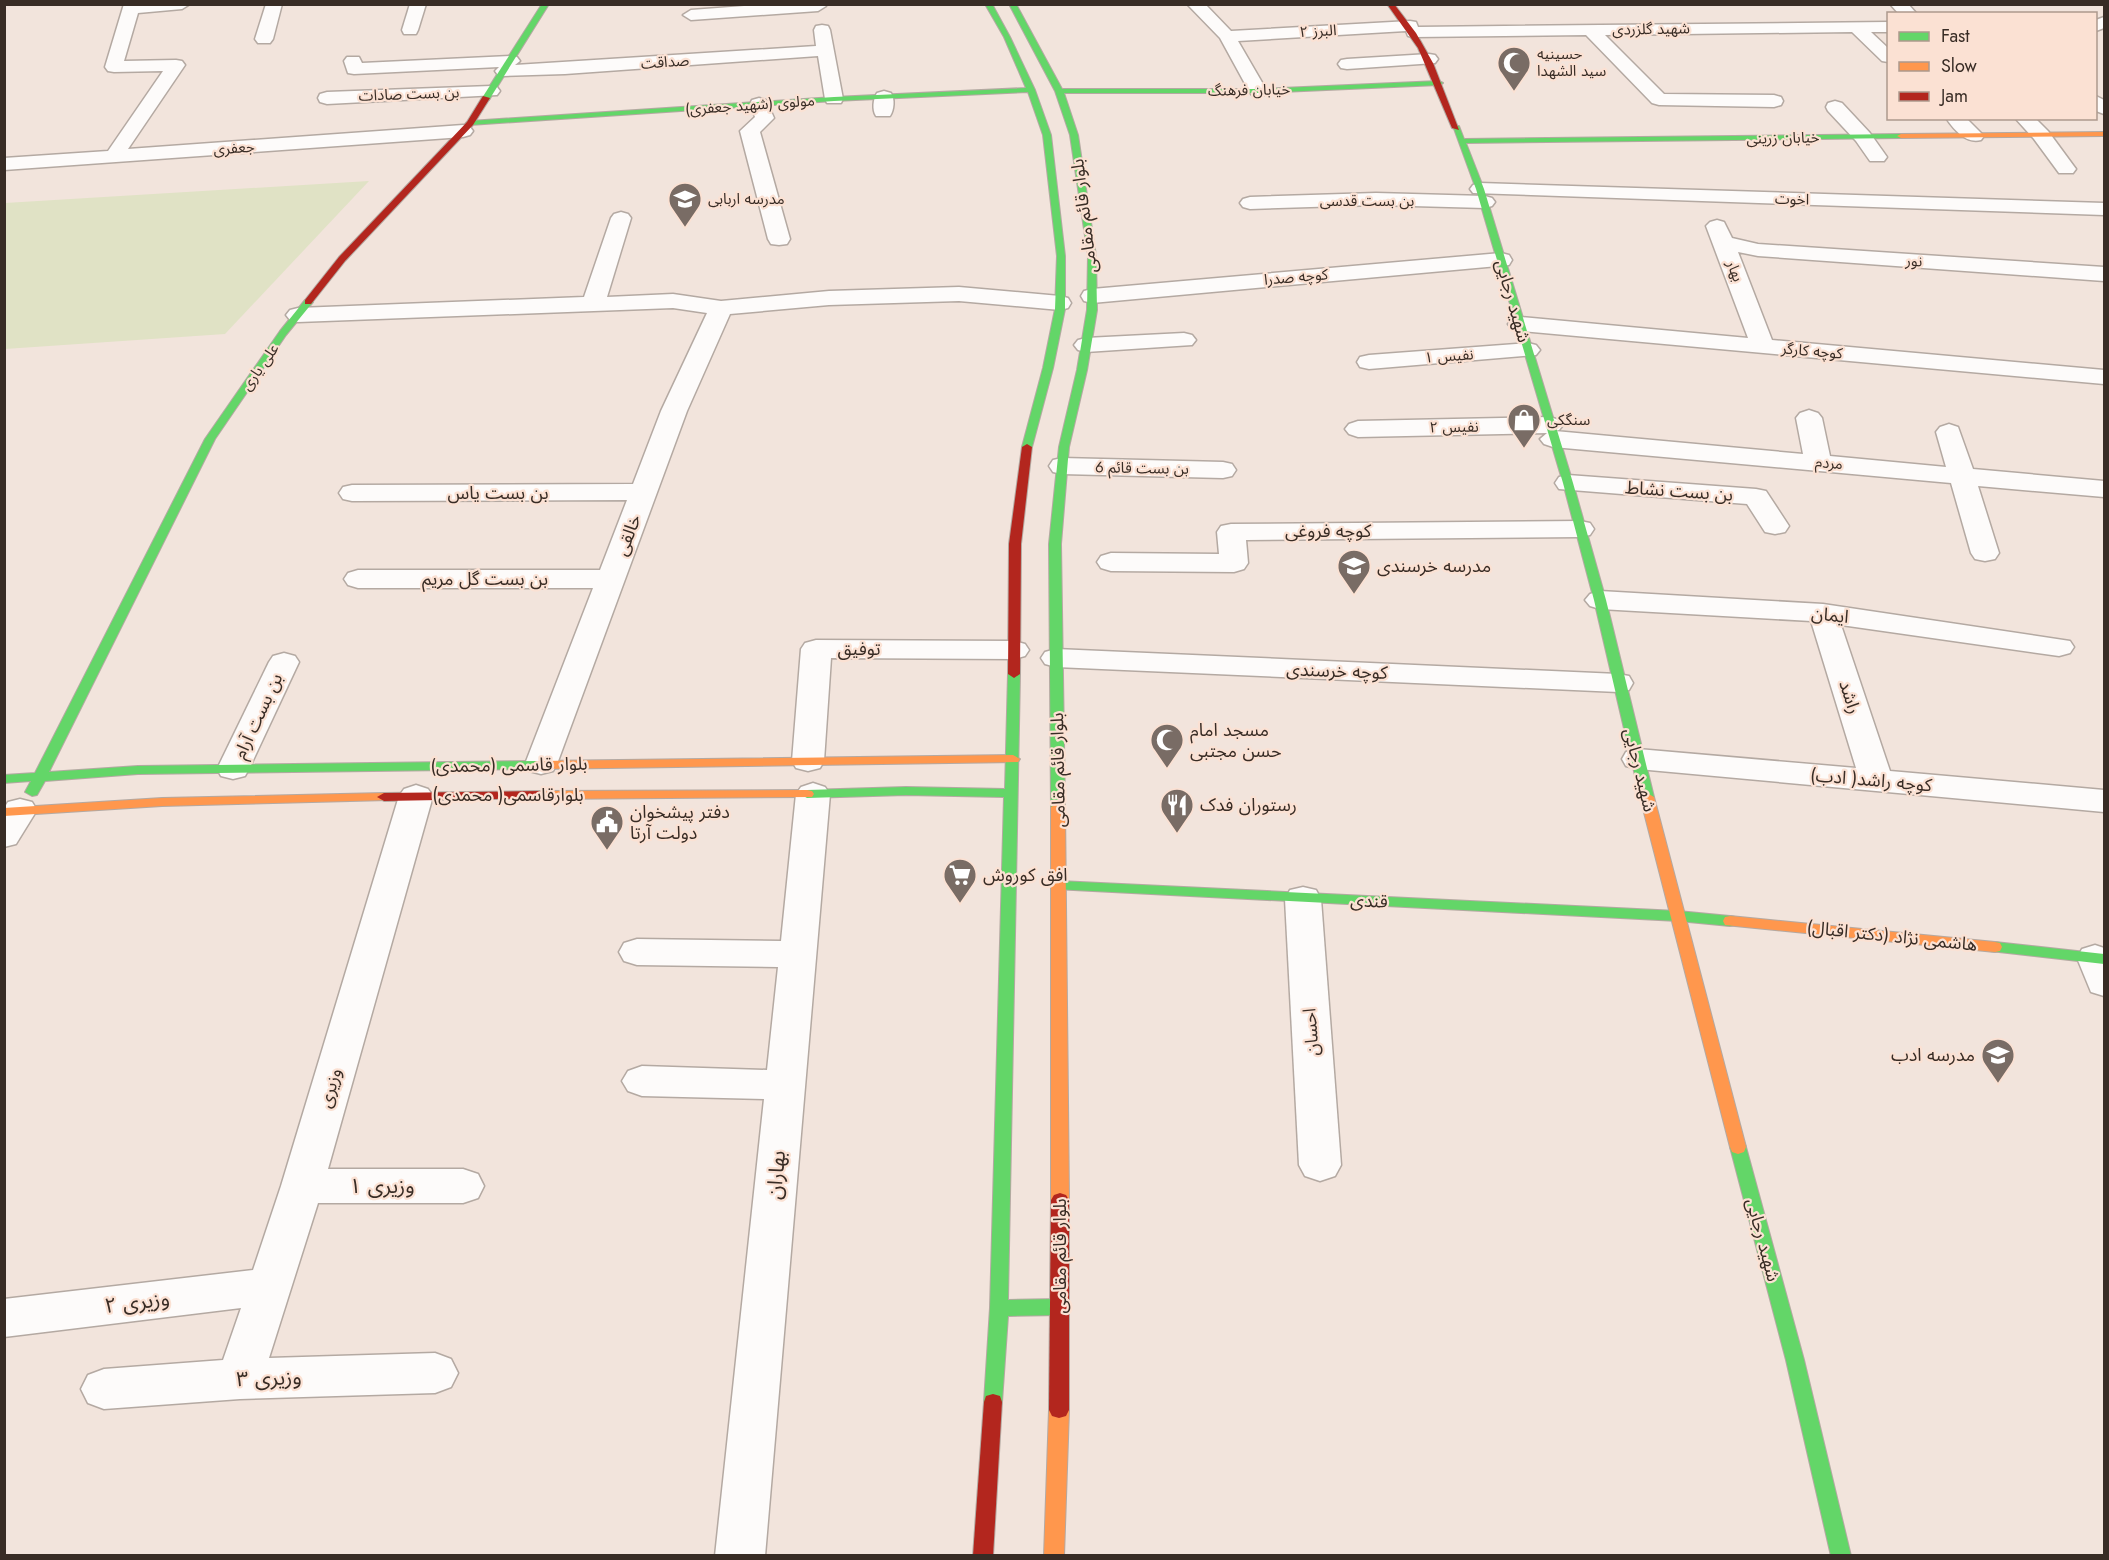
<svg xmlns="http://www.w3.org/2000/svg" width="2109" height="1560" viewBox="0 0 2109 1560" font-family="Jost,'Noto Sans Arabic',sans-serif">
<rect width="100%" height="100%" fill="#f2e4dc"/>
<!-- green -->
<polygon fill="#e0e2c5" points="369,181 225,334 5,349 5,203"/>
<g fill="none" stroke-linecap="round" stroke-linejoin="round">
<!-- street casing -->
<g stroke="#b4a9a2" stroke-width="3">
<g id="street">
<polygon points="124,4 190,4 182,9 138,13 124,61 176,60 182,61 185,65 128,149 463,125 470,127 473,131 470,135 463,137 4,170 4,158 108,151 163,71 114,72 108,71 105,67"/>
<polygon points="266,4 282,4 273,39 270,43 258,43 255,39"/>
<polygon points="410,4 426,4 418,30 416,34 404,34 402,30"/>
<polygon points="769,4 826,6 818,11 691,20 683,15 691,10"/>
<polygon points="1187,4 1205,4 1231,31 1410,21 1416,22 1418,27 1888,22 1888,32 1871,32 1888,48 1888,62 1882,61 1852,32 1605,35 1664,94 1774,95 1781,97 1783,101 1781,105 1774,107 1659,105 1652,103 1586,35 1414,37 1408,36 1406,31 1238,41 1267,91 1264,95 1252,95 1249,91 1220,38"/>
<polygon points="1890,4 1908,4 1917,14 1899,14"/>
<polygon points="2104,17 2104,28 2096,31 2096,20"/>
<polygon points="822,25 828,26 830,30 843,99 841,103 827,103 825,99 818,56 565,74 504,76 498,75 495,71 499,67 354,74 348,73 344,61 347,57 359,57 362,63 511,56 517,57 520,61 515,65 816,46 814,30 816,26"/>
<polygon points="1429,54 1435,55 1438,59 1435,63 1347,69 1341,68 1338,64 1341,60 1347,59"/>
<polygon points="491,86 497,87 500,91 497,95 327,104 320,102 318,98 320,94 327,92"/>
<path d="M884,91l7,2c4,6 3,17 -1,23h-14c-4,-6 -3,-17 1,-23z"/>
<polygon points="2096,96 2104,100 2104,114 2096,111"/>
<polygon points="759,98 766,100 774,118 760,132 790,239 787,244 779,245 771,244 768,239 740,131 755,117 750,104 752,100"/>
<polygon points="1835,101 1842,103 1870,133 1887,157 1884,161 1870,161 1856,141 1828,111 1826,107 1828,103"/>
<path d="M1946,118h20l18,18 -3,4c-15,4 -27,-10 -35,-22z"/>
<polygon points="2015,118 2035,118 2048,131 2073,165 2076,169 2073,173 2059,173 2034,139"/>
<polygon points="1480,183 2104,203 2104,215 1473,193 1470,189 1473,185"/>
<polygon points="1376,193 1485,196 1492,198 1495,202 1492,206 1485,208 1376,205 1250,209 1243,207 1240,203 1243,199 1250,197"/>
<polygon points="621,212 628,214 631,218 607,297 673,294 721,301 829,291 959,287 1060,296 1068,298 1071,303 1068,308 1060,310 959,301 829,305 730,314 687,411 557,764 553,771 541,774 529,771 525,764 593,588 358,588 348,585 344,579 348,573 358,570 600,570 627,500 352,501 343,499 339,493 343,487 352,485 633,484 661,411 707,313 673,308 298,322 290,320 286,315 290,310 298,308 584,297 611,218 614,214"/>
<polygon points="1717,220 1724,222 1732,238 1758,244 2104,267 2104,281 1758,256 1738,252 1772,340 2104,370 2104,384 1520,331 1512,329 1508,324 1512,319 1520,317 1748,338 1706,226 1710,222"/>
<polygon points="1501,253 1509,255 1512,260 1509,265 1092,303 1084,301 1081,296 1084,291 1092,289"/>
<polygon points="1184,333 1192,335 1196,340 1192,345 1086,352 1078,350 1074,345 1078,340 1086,338"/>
<polygon points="1528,343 1536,345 1540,350 1536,355 1369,369 1360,367 1357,362 1360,357 1369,355"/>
<polygon points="1809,410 1818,413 1822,418 1830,456 1946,467 1936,432 1940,427 1949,424 1958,427 1973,469 2104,481 2104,497 1978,486 1999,553 1995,559 1985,561 1975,559 1971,553 1951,483 1553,447 1544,444 1540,439 1547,433 1358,437 1349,434 1345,429 1349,424 1358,421 1550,417 1559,420 1563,425 1559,430 1555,431 1803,454 1796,418 1800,413"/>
<polygon points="1062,458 1223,462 1232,464 1236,470 1232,476 1223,478 1062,474 1053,472 1049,466 1053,460"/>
<polygon points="1568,475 1756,489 1766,491 1789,526 1785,532 1775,534 1765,532 1747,504 1559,489 1555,483 1559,477"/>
<polygon points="1580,521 1590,523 1594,529 1590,535 1580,537 1246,540 1248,563 1244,569 1234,572 1111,571 1101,568 1097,562 1101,556 1111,553 1219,554 1217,532 1221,526 1231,524"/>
<polygon points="1600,591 1823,604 2070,641 2074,647 2070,653 2059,656 1841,625 1890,771 2104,790 2104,812 1638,769 1626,766 1622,759 1626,752 1638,749 1856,768 1811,621 1600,609 1590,606 1585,600 1590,594"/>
<polygon points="816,640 1014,641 1025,644 1029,650 1025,656 1014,659 831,658 824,761 820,768 808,771 796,768 792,761 801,649 805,643"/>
<polygon points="1056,649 1618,674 1629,676 1633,683 1629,690 1618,692 1056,667 1045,664 1041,658 1045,652"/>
<polygon points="284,653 295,656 299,662 249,769 245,776 233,779 221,776 217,769 269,662 273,656"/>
<polygon points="813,783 825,787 830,794 765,1556 715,1556 764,1099 642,1096 628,1091 622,1081 628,1071 642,1066 767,1070 778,967 637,965 624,961 619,952 624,943 637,939 781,941 796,794 801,787"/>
<polygon points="416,785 428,789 433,796 328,1169 463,1169 478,1174 484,1186 478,1198 463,1203 318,1203 269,1358 435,1353 451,1359 458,1373 451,1387 435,1393 240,1399 104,1409 88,1403 81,1389 88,1375 104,1369 223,1360 241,1308 4,1337 4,1299 253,1270 281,1186 399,796 404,789"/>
<polygon points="20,799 32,802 37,810 16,844 4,847 4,808 8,802"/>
<polygon points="1303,887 1316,890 1321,899 1341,1165 1335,1176 1320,1181 1305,1176 1299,1165 1285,899 1290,890"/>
<polygon points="2095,945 2104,948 2104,996 2091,992 2077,958 2082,949"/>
</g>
</g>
<!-- fast casing -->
<g stroke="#b4a9a2" stroke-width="2">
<g id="fast">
<polygon points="542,4 549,4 489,100 483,100 482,98"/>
<polygon points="985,4 992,4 1010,37 1035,90 1051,135 1065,256 1065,309 1053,368 1032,447 1027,450 1022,447 1043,368 1055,309 1057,256 1043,135 1028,92 834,101 470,125 466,123 470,121 834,97 1026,88 1004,37"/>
<polygon points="1009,4 1016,4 1062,89 1258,89 1439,81 1443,83 1439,85 1258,93 1064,93 1078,135 1096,256 1097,310 1087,370 1069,447 1061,544 1065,807 1058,811 1051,807 1049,544 1059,447 1077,370 1087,310 1088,256 1070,135 1055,91"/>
<polygon points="1453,126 1459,126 1464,139 1901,134 1905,136 1901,138 1466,143 1484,189 1573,483 1606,600 1654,797 1652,800 1642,800 1640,797 1594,600 1563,483 1476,189"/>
<polygon points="305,300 313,302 286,335 215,439 49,772 138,766 537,761 544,765 537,769 138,774 45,781 37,795 32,796 25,792 31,781 4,783 4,775 35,773 205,439 280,331"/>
<polygon points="1014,670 1020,674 1008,1300 1060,1299 1066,1302 1069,1307 1066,1312 1060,1315 1008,1316 1002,1402 1000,1408 993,1410 986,1408 984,1402 990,1308 1004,797 906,795 807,798 800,794 807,790 906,787 1005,789 1008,674"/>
<polygon points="1059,881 1678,911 1730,916 1735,917 1737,921 1735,925 1730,926 1678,921 1054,889 1052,886"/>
<polygon points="1995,942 2104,954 2104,964 1990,951 1988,947 1990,943"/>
<polygon points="1738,1140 1744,1142 1746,1147 1804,1360 1851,1556 1831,1556 1786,1360 1730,1147 1732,1142"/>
</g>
</g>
<!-- slow casing -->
<g stroke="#b4a9a2" stroke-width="2">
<g id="slow">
<polygon points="2104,132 2104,136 1901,138 1897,136 1901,134"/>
<polygon points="1013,755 1020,759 1018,762 537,769 530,765 537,761"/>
<polygon points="807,790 812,791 814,794 812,797 541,799 534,795 541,791"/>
<polygon points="384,793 389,794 391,797 389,800 162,806 4,816 4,808 162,798"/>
<polygon points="1647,793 1654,797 1746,1147 1744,1152 1738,1154 1732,1152 1730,1147 1640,797"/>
<polygon points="1058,803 1065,807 1069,1200 1066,1205 1060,1207 1054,1205 1051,1200 1051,807"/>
<polygon points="1730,916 1995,942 2000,943 2002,947 2000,951 1995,952 1725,925 1723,921 1725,917"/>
<polygon points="1059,1402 1066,1404 1069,1410 1064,1556 1044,1556 1049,1410 1052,1404"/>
</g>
</g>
<!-- jam casing -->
<g stroke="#b4a9a2" stroke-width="2">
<g id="jam">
<polygon points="1387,4 1394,4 1416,33 1433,63 1459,130 1452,128 1418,48"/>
<polygon points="483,96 490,98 473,125 345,261 311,304 305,304 305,300 339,257 467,122"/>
<polygon points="1027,444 1032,447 1021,544 1020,674 1014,678 1008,674 1009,544 1022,447"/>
<polygon points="541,791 546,792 548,795 546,798 384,801 377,797 384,793"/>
<polygon points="1060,1193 1066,1195 1069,1200 1069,1410 1066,1416 1059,1418 1052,1416 1049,1410 1051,1200 1054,1195"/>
<polygon points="993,1394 1000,1396 1002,1402 993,1556 973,1556 984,1402 986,1396"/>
</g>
</g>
<!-- street -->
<use href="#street" fill="#fdfbfa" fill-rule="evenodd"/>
<!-- fast -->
<use href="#fast" fill="#63d668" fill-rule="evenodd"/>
<!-- slow -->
<use href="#slow" fill="#ff974d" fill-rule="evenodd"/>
<!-- jam -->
<use href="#jam" fill="#b3261e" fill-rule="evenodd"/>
</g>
<!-- icons -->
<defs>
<g id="mosque-pin" transform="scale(1.725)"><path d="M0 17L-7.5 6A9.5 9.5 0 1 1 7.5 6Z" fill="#796c65" stroke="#fbe1d3"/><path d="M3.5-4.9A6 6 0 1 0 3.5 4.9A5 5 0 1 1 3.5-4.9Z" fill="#fff"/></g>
<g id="school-pin" transform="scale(1.725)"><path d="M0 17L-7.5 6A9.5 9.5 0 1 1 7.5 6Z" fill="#796c65" stroke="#fbe1d3"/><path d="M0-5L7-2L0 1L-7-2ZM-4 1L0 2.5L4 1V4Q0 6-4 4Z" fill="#fff"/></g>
<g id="shop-pin" transform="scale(1.725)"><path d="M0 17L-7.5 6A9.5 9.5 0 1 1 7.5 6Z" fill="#796c65" stroke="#fbe1d3"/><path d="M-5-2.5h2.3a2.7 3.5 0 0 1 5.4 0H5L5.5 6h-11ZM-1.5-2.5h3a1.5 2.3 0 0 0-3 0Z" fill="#fff"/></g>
<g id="restaurant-pin" transform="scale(1.725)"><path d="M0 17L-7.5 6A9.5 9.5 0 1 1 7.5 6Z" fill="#796c65" stroke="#fbe1d3"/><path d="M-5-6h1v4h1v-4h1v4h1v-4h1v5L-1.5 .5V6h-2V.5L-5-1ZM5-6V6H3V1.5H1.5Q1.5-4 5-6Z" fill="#fff"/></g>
<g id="civic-pin" transform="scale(1.725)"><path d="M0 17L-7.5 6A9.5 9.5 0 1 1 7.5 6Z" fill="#796c65" stroke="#fbe1d3"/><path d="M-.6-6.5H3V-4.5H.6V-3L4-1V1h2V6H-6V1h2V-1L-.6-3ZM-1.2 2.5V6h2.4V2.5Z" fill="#fff"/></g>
<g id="supermarket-pin" transform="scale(1.725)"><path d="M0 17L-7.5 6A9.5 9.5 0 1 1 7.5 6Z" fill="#796c65" stroke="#fbe1d3"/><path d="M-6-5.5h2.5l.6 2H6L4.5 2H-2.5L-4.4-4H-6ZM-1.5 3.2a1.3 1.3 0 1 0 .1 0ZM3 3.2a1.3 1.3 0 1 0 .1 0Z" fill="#fff"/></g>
</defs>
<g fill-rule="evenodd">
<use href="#mosque-pin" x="1514" y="63"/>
<use href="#school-pin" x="685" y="199"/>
<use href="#shop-pin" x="1524" y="420"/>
<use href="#school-pin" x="1354" y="566"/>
<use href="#mosque-pin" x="1167" y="740"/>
<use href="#restaurant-pin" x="1177" y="805"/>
<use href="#civic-pin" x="607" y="822"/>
<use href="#supermarket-pin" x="960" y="875"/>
<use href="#school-pin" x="1998" y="1055"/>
</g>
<g text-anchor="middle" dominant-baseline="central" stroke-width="4.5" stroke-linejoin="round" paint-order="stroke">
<!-- far-street labels -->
<g font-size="15" fill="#382c25" stroke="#fbe1d3">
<text transform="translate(1651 29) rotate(-1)">شهید گلزردی</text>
<text transform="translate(1318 31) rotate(-3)">البرز ۲</text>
<text transform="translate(665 62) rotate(-4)">صداقت</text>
<text transform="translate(1249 90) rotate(-1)">خیابان فرهنگ</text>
<text transform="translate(409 94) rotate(-2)">بن بست صادات</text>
<text transform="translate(750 105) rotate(-4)">مولوی (شهید جعفری)</text>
<text transform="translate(1783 138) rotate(-1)">خیابان زرینی</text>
<text transform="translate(234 148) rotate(-4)">جعفری</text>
<text transform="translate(1792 199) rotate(2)">اخوت</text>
<text x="1367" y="201">بن بست قدسی</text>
<text transform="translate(1914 261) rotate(4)">نور</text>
<text transform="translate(1735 271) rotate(69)">بهار</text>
<text transform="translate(1296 277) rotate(-5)">کوچه صدرا</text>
<text transform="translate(1812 351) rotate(5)">کوچه کارگر</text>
<text transform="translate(1449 356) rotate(-4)">نفیس ‍۱</text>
<text transform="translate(260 367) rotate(-55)">علی یاری</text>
<text transform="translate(1454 427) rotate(-1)">نفیس ۲</text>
<text transform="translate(1829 463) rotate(5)">مردم</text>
<text transform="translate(1142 468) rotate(1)">بن بست قائم 6</text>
</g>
<!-- far-poi labels -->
<g font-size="15" fill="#382c25" stroke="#fbe1d3" text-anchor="start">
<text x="1537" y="54">حسینیه<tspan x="1537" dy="17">سید الشهدا</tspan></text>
<text x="708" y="199">مدرسه اربابی</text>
<text x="1547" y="420">سنگکی</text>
</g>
<!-- street labels -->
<g font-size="18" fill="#382c25" stroke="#fbe1d3">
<text transform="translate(1084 216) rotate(-97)">بلوار قائم مقامی</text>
<text transform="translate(1513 301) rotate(74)">شهید رجایی</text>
<text transform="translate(1679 491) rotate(4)">بن بست نشاط</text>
<text x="498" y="493">بن بست یاس</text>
<text x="1328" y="531">کوچه فروغی</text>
<text transform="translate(628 535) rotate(-69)">خالقی</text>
<text x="485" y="579">بن بست گل مریم</text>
<text transform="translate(1830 615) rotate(6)">ایمان</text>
<text x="859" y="649">توفیق</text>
<text transform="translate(1337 671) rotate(2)">کوچه خرسندی</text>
<text transform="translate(1850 697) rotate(72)">راشد</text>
<text transform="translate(258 716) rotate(-65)">بن بست آرام</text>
<text transform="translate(509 765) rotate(-1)">بلوار قاسمی (محمدی)</text>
<text transform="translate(1058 770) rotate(-91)">بلوار قائم مقامی</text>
<text transform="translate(1640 770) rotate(76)">شهید رجایی</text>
<text transform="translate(1871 780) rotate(5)">کوچه راشد( ادب)</text>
<text x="508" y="795">بلوارقاسمی( محمدی)</text>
<text transform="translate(1369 901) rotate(2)">قندی</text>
<text transform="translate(1892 936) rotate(6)">هاشمی نژاد (دکتر اقبال)</text>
<text transform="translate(1311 1032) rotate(-94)">احسان</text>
<text transform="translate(330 1088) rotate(-74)">وزیری</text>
<text transform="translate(1763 1240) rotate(75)">شهید رجایی</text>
<text transform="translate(1060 1256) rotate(-90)">بلوار قائم مقامی</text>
</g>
<!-- poi labels -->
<g font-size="18" fill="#382c25" stroke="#fbe1d3" text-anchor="start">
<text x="1377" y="566">مدرسه خرسندی</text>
<text x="1190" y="730">مسجد امام<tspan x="1190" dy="21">حسن مجتبی</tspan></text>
<text x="1200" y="805">رستوران فدک</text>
<text x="630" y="812">دفتر پیشخوان<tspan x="630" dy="21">دولت آرتا</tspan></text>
<text x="983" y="875">افق کوروش</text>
<text x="1975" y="1055" text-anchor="end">مدرسه ادب</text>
</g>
<!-- near-street labels -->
<g font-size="21" fill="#382c25" stroke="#fbe1d3">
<text transform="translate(776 1175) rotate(-85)">بهاران</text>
<text x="382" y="1186">وزیری ۱</text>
<text transform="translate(137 1302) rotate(-7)">وزیری ۲</text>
<text transform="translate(269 1378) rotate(-2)">وزیری ۳</text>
</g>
</g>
<!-- border -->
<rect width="2109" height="1560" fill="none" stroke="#382c25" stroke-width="12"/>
<!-- legend -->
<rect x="1887" y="12" width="210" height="108" fill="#fbe1d3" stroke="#ad998d" stroke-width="1.5"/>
<rect x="1899" y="32" width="30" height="9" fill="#63d668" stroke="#ad998d" stroke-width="1.5"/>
<text x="1941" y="42" font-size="18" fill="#382c25">Fast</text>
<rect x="1899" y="62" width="30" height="9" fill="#ff974d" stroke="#ad998d" stroke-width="1.5"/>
<text x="1941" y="72" font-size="18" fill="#382c25">Slow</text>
<rect x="1899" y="92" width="30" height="9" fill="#b3261e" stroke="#ad998d" stroke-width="1.5"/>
<text x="1941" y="102" font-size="18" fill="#382c25">Jam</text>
</svg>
